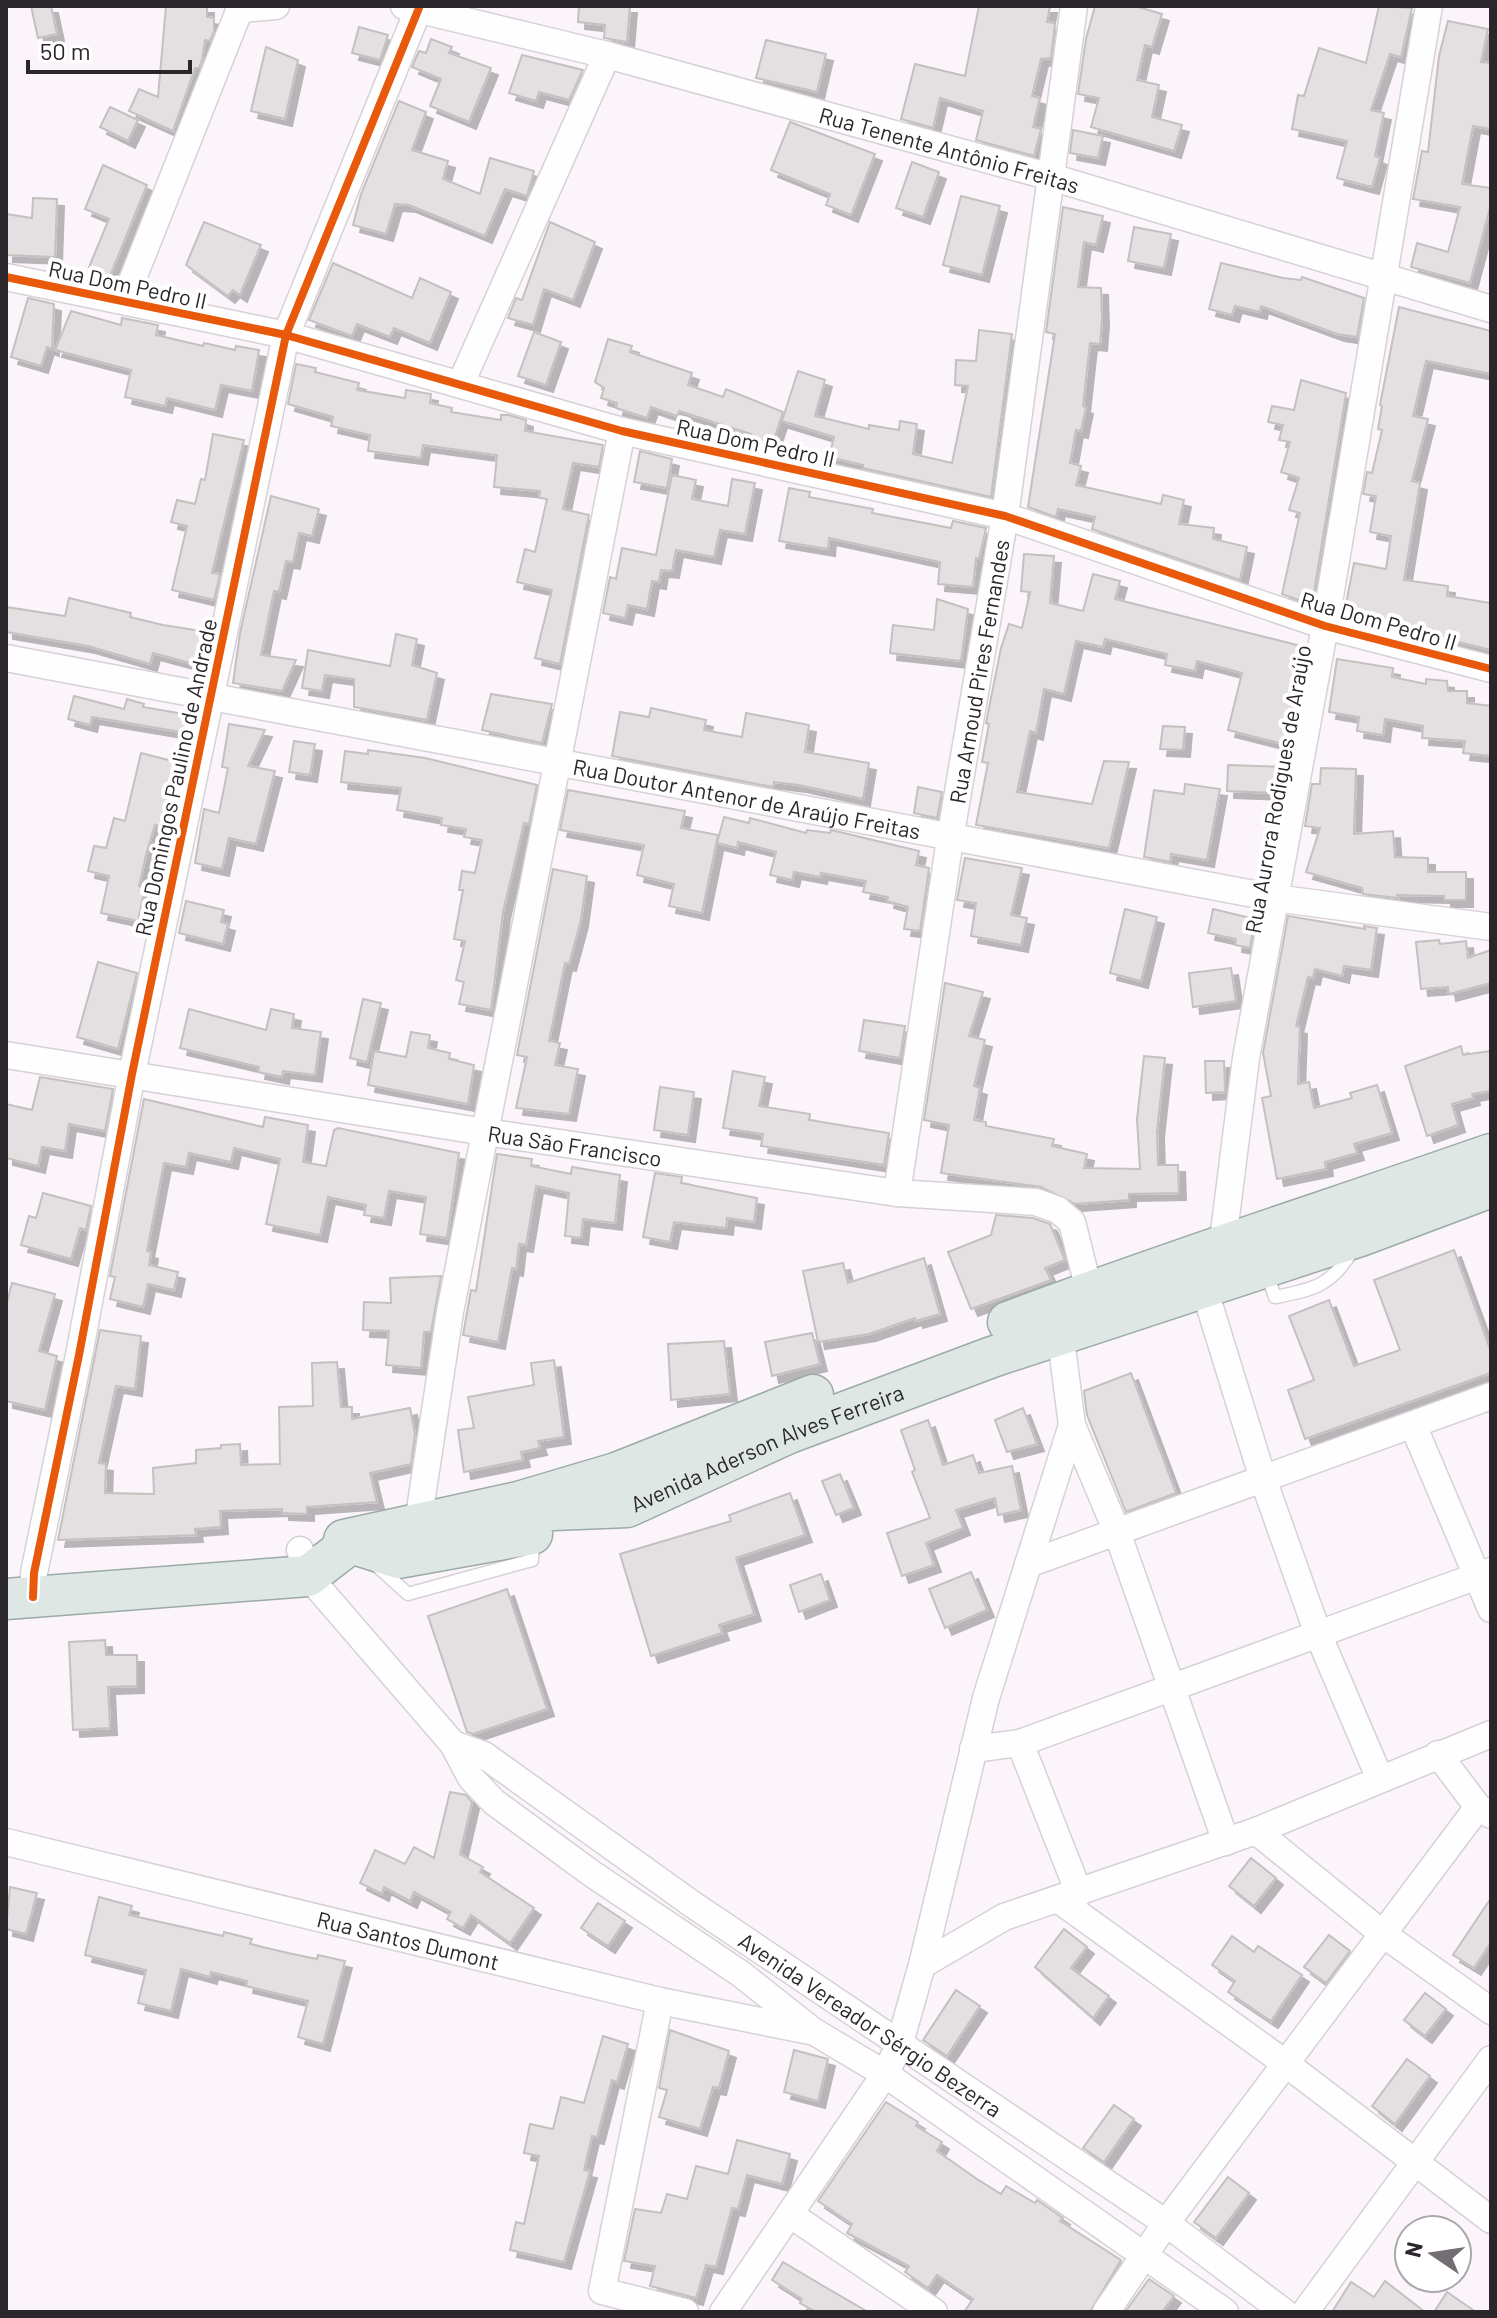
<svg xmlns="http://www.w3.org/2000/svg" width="1497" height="2318" viewBox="0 0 1497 2318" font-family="Barlow,sans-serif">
<defs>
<filter id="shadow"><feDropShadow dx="7" dy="7" stdDeviation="0" flood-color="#0004"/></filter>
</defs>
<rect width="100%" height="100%" fill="#fbf5fb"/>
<!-- building -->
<g fill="#e4dfe0" stroke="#c5c0c0" stroke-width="2" filter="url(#shadow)">
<polygon points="31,6 51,6 57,34 38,38"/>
<polygon points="166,6 207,6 207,17 214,18 214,32 210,41 205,40 202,60 199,68 195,68 173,131 129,111 139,89 158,97"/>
<polygon points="579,6 630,6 627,42 604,38 605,25 578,22"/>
<polygon points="979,6 1050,6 1047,22 1055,23 1051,58 1041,59 1032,96 1040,98 1033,127 1041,129 1034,156 976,140 983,111 940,98 933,128 901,119 915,64 965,76"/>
<polygon points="1095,6 1135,6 1162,14 1152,47 1145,45 1137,80 1159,85 1152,117 1182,125 1174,151 1091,127 1099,98 1078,94 1086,39"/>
<polygon points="1379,6 1412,8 1401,57 1390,54 1371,110 1384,113 1375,156 1380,158 1372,187 1337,178 1347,141 1292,129 1298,95 1304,96 1319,48 1366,63"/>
<polygon points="1448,21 1488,29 1481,62 1491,63 1491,129 1473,126 1462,184 1491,188 1491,204 1470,283 1411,267 1417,243 1448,252 1460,207 1413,199 1422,151 1428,152 1439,56"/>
<polygon points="359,27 388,35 380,60 352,53"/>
<polygon points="431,39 452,47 449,53 491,68 469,122 430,106 441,79 412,67 419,51 426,53"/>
<polygon points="766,40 826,54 817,92 756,78"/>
<polygon points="266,47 298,60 285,119 251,111"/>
<polygon points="522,55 583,70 569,100 539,92 536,101 509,93"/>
<polygon points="399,101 426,112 412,150 448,161 443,179 480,194 490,158 534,171 527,196 505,189 485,236 409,205 395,204 386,234 353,225 361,194"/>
<polygon points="110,107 138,120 128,141 100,127"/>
<polygon points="790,122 875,154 851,215 826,205 830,194 771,170"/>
<polygon points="1073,130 1103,136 1098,158 1070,153"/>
<polygon points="912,162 939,172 923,217 896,208"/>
<polygon points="103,165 147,185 110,276 89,267 109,219 85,209"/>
<polygon points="961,196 1000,206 982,275 943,265"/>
<polygon points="33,198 57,199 55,257 6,255 6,214 32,218"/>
<polygon points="1063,207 1103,216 1096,245 1084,242 1078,287 1101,288 1102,319 1100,344 1090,343 1083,406 1086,407 1081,431 1076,430 1070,463 1081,466 1076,485 1161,504 1163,495 1184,500 1179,524 1214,528 1213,539 1247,547 1240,580 1092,529 1095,517 1058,509 1056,517 1028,507 1055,334 1046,332"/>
<polygon points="204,222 261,245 240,295 233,290 228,296 186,265"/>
<polygon points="550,222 595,242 573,300 544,289 533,325 508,318 516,298 522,300"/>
<polygon points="1134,227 1171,234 1164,268 1128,261"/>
<polygon points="333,263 412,298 420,278 451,292 430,343 394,328 390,337 357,324 352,336 309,320"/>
<polygon points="1221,263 1283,278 1301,280 1302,277 1364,298 1357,337 1337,334 1261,306 1260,312 1235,306 1232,315 1209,309"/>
<polygon points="28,298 54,304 52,349 47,347 41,366 11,357"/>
<polygon points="1399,307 1491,331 1491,374 1426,361 1413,416 1428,419 1412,481 1420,483 1404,580 1448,586 1447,596 1491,603 1491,650 1344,614 1354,563 1386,569 1391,536 1370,532 1376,496 1363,494 1367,472 1372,473 1382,430 1378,429 1382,406 1380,405"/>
<polygon points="71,311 121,325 122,318 158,325 156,335 203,346 204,343 235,350 236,346 259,350 252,391 221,385 215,410 167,398 165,406 125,397 131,370 55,350"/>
<polygon points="979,330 1012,334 991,497 863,468 863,465 829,457 834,437 782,421 798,371 825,380 815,416 869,429 869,425 899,430 900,421 917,424 913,454 952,463 968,386 955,385 956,360 976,361"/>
<polygon points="534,332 561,342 546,385 518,376"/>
<polygon points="608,339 632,346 630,352 692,373 688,385 723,397 726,389 783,412 771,448 749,442 751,434 679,411 677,416 651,407 647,418 616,408 617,403 601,398 604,388 595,382"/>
<polygon points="296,364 316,368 315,372 359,383 357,390 405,398 406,390 431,394 430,403 452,408 451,412 501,420 501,415 509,415 526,420 525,431 603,445 599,467 573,463 563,509 589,515 560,664 535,658 552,590 517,582 525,549 535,552 547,499 539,498 540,491 494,487 497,455 423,445 421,458 368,451 370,435 331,426 333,417 288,404"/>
<polygon points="1301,380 1346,393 1312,605 1282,594 1300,513 1289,510 1299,478 1281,472 1290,442 1279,440 1283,425 1268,422 1272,406 1294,410"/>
<polygon points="213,434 244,440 212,573 220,574 214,600 172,590 187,526 171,522 177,500 195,504 201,479 205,480"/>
<polygon points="640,451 672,459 667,488 634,482"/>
<polygon points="672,475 696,480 692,499 728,506 732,479 755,483 745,534 720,530 714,557 676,550 672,571 661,570 659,582 652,581 647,609 628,605 625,618 603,613 610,577 616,579 622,548 656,555"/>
<polygon points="789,488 810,492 809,497 873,509 872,513 951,528 953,521 986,528 979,559 976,558 973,587 938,584 940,562 829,538 828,549 779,541"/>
<polygon points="271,496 319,509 312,536 299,533 293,562 286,561 279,592 274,591 261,655 296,660 282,691 233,683 240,633"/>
<polygon points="1024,554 1054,556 1050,603 1083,611 1093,574 1120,581 1115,599 1305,647 1287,745 1228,730 1242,673 1197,661 1195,671 1165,665 1167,654 1105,639 1103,647 1076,641 1064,694 1044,689 1036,733 1030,731 1017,792 1092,804 1104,761 1129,762 1109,848 976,825 988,763 982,762 989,724 986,723 1001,648 1009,624 1022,628 1030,592 1021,591"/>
<polygon points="69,598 131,613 130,617 163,625 208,632 201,666 153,653 150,664 88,646 6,632 6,607 65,616"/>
<polygon points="937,599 968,609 961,661 890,653 893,625 934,630"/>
<polygon points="396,634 417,639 412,665 437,673 427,720 354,707 354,679 325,675 322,691 302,688 308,650 390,666"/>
<polygon points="1337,659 1393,668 1392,677 1426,684 1426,679 1447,681 1448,691 1467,691 1467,703 1491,706 1491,756 1463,753 1465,741 1422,738 1423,726 1385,719 1383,735 1357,731 1359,717 1329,712"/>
<polygon points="491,694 552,704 542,743 482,730"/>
<polygon points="74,696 124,709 127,699 144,704 143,707 190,715 187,733 92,717 90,725 68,719"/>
<polygon points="651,708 706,720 704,730 742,737 746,713 809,725 805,752 869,763 863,799 799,785 774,782 773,787 612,756 620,712 649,717"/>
<polygon points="229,724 265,730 248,766 275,771 256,844 229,838 222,869 195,863 204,809 219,813 228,768 222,767"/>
<polygon points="1163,726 1185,727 1183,750 1160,749"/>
<polygon points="294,741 315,744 310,775 289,772"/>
<polygon points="368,750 425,758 537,785 529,824 524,823 503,912 491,1010 459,1004 464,982 456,980 465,941 454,939 463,890 459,890 462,871 475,873 482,840 464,837 466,829 441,825 442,818 397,810 401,788 341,782 345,751 368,754"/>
<polygon points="141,753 180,763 167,827 155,825 146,855 139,886 145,888 138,921 101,913 109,876 88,871 94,846 106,848 114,818 125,821"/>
<polygon points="1228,765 1283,767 1278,793 1227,791"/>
<polygon points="1321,768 1356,769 1354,834 1393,831 1395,857 1428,858 1428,872 1466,872 1466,900 1444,900 1444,896 1397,895 1398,898 1363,894 1362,888 1306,872 1320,828 1305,826 1312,784 1320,784"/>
<polygon points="1185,784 1220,789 1207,860 1171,854 1170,862 1144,857 1154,790 1184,794"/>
<polygon points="918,787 942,792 937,818 914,813"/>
<polygon points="568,790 685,811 681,828 718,835 702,913 669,906 674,884 637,875 644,845 560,830"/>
<polygon points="724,817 749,823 750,818 806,833 807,830 830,833 831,830 919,851 916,865 929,868 920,931 904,929 908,907 887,901 888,897 863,892 866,881 821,873 820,877 794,872 792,880 770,875 776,852 738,842 737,848 717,843"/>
<polygon points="965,858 1022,868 1011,915 1027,918 1021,945 971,936 976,903 957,900"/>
<polygon points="553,869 587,876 581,920 569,964 565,963 549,1041 560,1043 555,1065 578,1069 569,1114 516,1108 527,1057 517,1055"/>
<polygon points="186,901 224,910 221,922 228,924 223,944 179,933"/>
<polygon points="1125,909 1157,917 1141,981 1110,973"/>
<polygon points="1213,909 1255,919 1250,948 1235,945 1236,939 1208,933"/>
<polygon points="1288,916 1365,929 1364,926 1377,928 1371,970 1344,966 1342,976 1315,969 1313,978 1308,977 1296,1026 1300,1027 1298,1084 1309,1082 1314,1108 1352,1098 1350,1093 1377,1085 1392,1133 1354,1144 1357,1153 1325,1162 1326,1169 1277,1179 1262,1098 1271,1096 1263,1053"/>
<polygon points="1439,940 1440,944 1466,941 1468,958 1491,950 1491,983 1449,994 1448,987 1421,989 1416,942"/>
<polygon points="98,962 137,973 118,1049 77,1037"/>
<polygon points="1231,968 1236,1001 1193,1007 1189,973"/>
<polygon points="945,983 983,992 969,1036 985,1040 974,1086 980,1088 974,1120 986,1122 986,1126 1054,1139 1052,1146 1087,1154 1084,1168 1140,1169 1137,1119 1144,1056 1165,1058 1157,1131 1158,1165 1178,1165 1179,1193 1129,1194 1129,1200 1075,1204 1041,1187 941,1173 949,1125 924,1120"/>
<polygon points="363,999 381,1003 367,1062 350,1058"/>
<polygon points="189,1009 266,1030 271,1009 294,1014 292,1028 321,1032 315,1075 283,1071 282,1077 258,1072 259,1067 180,1048"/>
<polygon points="864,1020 905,1026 900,1058 859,1051"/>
<polygon points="411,1032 430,1035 428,1048 450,1053 449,1059 474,1065 468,1104 368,1085 374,1051 406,1057"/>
<polygon points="1461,1046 1463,1055 1491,1051 1491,1091 1472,1094 1473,1098 1452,1104 1458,1125 1427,1136 1405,1066"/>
<polygon points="1205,1061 1224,1061 1225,1092 1206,1093"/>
<polygon points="733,1071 765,1077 759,1106 810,1114 809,1120 889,1133 884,1165 761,1146 763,1134 723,1128"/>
<polygon points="40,1077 113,1089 105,1131 69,1124 65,1151 42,1147 38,1166 6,1158 6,1104 32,1110"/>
<polygon points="660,1087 694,1092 688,1135 654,1130"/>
<polygon points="144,1099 263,1127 265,1117 308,1125 303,1162 326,1166 334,1130 338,1128 459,1153 447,1238 420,1234 426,1197 389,1191 384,1218 364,1215 366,1205 328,1197 320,1235 266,1224 280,1159 234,1148 231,1162 189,1153 186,1167 164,1163 147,1251 151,1252 149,1265 178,1272 174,1290 148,1284 143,1307 110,1299 115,1277 110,1276"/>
<polygon points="497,1154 532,1159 531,1166 571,1174 572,1167 620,1175 615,1223 583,1219 581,1238 565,1236 569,1193 536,1186 526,1245 519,1244 516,1269 512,1268 498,1342 463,1335 471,1290 476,1291"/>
<polygon points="655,1173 682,1177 681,1183 757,1198 754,1222 727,1218 726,1228 674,1222 670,1242 643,1237"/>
<polygon points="43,1193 91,1206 86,1230 80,1228 71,1259 21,1245 29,1216 36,1218"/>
<polygon points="996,1215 1033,1218 1050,1224 1065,1260 1045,1268 1051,1280 971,1309 948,1252 991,1235"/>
<polygon points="1454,1250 1491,1352 1491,1373 1305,1439 1288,1390 1314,1380 1289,1316 1329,1300 1354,1366 1400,1350 1374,1280"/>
<polygon points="924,1258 940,1314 916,1321 915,1318 869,1334 818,1342 803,1271 843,1263 848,1283"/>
<polygon points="441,1276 431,1332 424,1332 421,1368 386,1365 389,1331 363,1330 364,1302 391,1303 390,1278"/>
<polygon points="12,1283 55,1294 39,1351 57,1356 45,1410 6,1401 6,1306"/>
<polygon points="100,1330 141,1336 135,1389 116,1386 99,1463 106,1464 105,1493 154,1494 153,1468 196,1463 196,1450 221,1448 221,1445 240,1444 241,1465 280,1464 279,1407 313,1406 312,1363 337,1362 341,1407 352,1407 352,1419 410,1408 415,1434 411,1464 370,1473 377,1502 307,1507 307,1514 282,1513 282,1509 220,1511 221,1527 195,1529 196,1535 58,1540"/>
<polygon points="812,1333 820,1364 772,1376 765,1342"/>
<polygon points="724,1341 730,1394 671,1400 668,1344"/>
<polygon points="554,1360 564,1437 538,1441 540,1448 521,1452 523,1460 464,1472 458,1430 474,1428 468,1397 534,1385 531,1363"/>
<polygon points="1131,1373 1176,1493 1126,1512 1087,1415 1084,1391"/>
<polygon points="1023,1408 1037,1444 1007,1452 995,1420"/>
<polygon points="928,1420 943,1465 973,1455 979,1473 1012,1466 1021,1510 998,1515 995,1498 956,1510 963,1528 926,1543 934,1565 902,1576 887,1533 930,1518 912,1472 915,1470 901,1430"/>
<polygon points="840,1474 854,1508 836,1515 822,1481"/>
<polygon points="790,1493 805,1535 736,1558 754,1614 719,1625 722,1633 651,1656 620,1554 731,1521 729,1515"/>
<polygon points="971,1572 987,1610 945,1628 929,1589"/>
<polygon points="821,1574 830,1600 799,1612 790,1585"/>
<polygon points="507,1589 547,1709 473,1734 467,1732 428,1616"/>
<polygon points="105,1640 106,1655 137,1655 137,1686 108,1687 110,1728 73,1730 69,1642"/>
<polygon points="450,1792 466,1795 472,1802 460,1854 483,1867 480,1872 534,1908 510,1943 471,1915 463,1928 447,1919 451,1912 414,1892 410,1901 384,1887 382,1894 360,1883 375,1850 405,1864 414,1847 434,1858"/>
<polygon points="1251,1858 1276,1878 1254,1906 1229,1886"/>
<polygon points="10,1887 37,1893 26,1934 6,1929"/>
<polygon points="99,1897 132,1906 129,1915 223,1936 224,1932 252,1939 250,1944 288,1953 317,1959 318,1955 345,1961 323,2044 298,2037 308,2001 246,1986 247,1981 211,1972 210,1977 181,1969 171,2011 138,2003 146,1970 85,1955"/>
<polygon points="1491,1898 1491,1942 1474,1968 1453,1955"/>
<polygon points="598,1903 625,1921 608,1946 581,1928"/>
<polygon points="1064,1929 1087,1947 1071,1968 1109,1996 1093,2018 1035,1967"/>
<polygon points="1329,1935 1350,1951 1326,1983 1304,1967"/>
<polygon points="1232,1936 1254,1952 1258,1946 1302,1975 1271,2021 1228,1992 1235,1981 1212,1965"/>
<polygon points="956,1990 980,2006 947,2056 923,2040"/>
<polygon points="1425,1993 1446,2009 1425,2036 1404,2020"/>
<polygon points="670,2030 729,2051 719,2088 713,2087 700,2129 659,2117 667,2090 659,2088"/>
<polygon points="603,2036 628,2044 617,2082 612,2080 597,2137 592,2136 584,2170 590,2171 564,2262 510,2250 516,2222 524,2224 539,2156 524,2153 530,2124 553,2129 561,2097 584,2103"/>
<polygon points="794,2050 828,2059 818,2101 784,2092"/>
<polygon points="1407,2059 1430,2076 1395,2124 1372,2106"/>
<polygon points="886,2102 918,2122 916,2126 942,2142 937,2151 977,2179 1001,2194 1006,2186 1035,2203 1037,2200 1063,2218 1060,2221 1121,2260 1090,2312 964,2312 973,2299 937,2275 928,2288 905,2272 909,2266 847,2233 852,2224 818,2201"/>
<polygon points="1114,2105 1134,2119 1104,2162 1083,2148"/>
<polygon points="737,2140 790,2154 782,2184 747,2175 738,2209 732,2208 716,2267 706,2265 696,2298 650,2286 655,2266 624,2261 635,2209 661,2213 667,2194 687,2199 696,2166 728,2174"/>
<polygon points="1228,2177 1249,2193 1216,2238 1194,2222"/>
<polygon points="783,2262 820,2284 868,2312 816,2312 800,2303 802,2299 772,2280"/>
<polygon points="1149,2279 1174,2296 1162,2312 1125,2312"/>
<polygon points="1385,2281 1425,2312 1332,2312 1351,2282 1374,2297"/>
<polygon points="1447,2292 1476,2312 1434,2312"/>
</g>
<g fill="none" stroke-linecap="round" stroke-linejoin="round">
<!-- service casing -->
<g stroke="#d6d1d6" stroke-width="15">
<g id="service">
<path d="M1266,1271l9,26c38,-7 58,-12 78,-48"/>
<polyline points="377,1566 408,1594 532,1560 533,1541"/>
</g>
</g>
<!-- minor casing -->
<g stroke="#d6d1d6" stroke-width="29">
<g id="minor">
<path id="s1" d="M404,6l203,49 444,122 440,132"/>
<polyline points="242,9 276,6"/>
<polyline points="6,277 286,335 622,431 1005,516 1325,626 1491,669"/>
<polyline points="124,301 241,6"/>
<polyline points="461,383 607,55"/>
<path id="s2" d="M6,658l1269,240 216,29"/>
<path id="s3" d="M6,1055l479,77 412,61 139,9 22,8 14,12 17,68"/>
<path id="s4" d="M897,1193l53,-354 55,-323 69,-510"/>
<polyline points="1222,1248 1246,1058 1325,626 1429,6"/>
<polyline points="1203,1285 1263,1479 1318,1634 1380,1779"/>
<polyline points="1060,1332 1072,1425 1117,1532 1226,1842"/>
<polyline points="1413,1425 1491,1609"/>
<polyline points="418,1523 450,1312 622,431"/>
<polyline points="300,1550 308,1576 453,1744 471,1778 494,1802 591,1873 741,1974 813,2031 885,2074 1225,2312"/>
<polyline points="1028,1564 1491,1396"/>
<polyline points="33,1597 34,1573 79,1355 132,1074 286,335 419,8"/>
<polyline points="1020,1743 1079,1893"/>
<path id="s5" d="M453,1744l31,11 208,149 474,319 118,89"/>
<polyline points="973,1749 1020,1743 1491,1571"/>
<polyline points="1438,1754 1478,1807 1491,1815"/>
<polyline points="1256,1831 1383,1934 1491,2011"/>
<path id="s6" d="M6,1842l654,159 150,30"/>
<polyline points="1059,1900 1285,2063 1491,2220"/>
<polyline points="922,1965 1004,1917 1256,1831 1491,1734"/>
<polyline points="660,2001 602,2291 685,2312"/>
<polyline points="791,2215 934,2312"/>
<polyline points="723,2312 885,2074 899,2046 922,1965 986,1698 1072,1425"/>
<polyline points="1106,2312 1166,2223 1478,1807"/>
<polyline points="1305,2312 1491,2059"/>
</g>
</g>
<!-- primary casing -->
<g stroke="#9caaa5" stroke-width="43">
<g id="primary">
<path d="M1008,1322c159,-60 322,-112 483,-168"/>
<polyline points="344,1540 518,1502 616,1473 813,1395"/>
<path id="s7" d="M6,1599l302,-23 43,-33 47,15 134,-24 -3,-23 98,-4 162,-74 203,-76 368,-121 131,-49"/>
</g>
</g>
<!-- service -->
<use href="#service" stroke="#fefefe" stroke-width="12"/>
<!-- minor -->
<use href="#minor" stroke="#fefefe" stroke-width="26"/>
<!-- primary -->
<use href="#primary" stroke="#dee7e3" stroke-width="40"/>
<!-- cycleway casing -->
<g stroke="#fff" stroke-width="13">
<g id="cycleway">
<polyline points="6,277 286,335 622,431 1005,516 1325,626 1491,669"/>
<polyline points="33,1597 34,1573 79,1355 132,1074 286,335 419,8"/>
</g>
</g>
<!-- cycleway -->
<use href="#cycleway" stroke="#e8590c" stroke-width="8"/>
</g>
<g text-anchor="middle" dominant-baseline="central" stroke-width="8" stroke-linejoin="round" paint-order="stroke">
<!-- street labels -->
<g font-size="22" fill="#2b262b" stroke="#fff">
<text stroke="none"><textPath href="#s1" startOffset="564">Rua Tenente Antônio Freitas</textPath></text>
<text transform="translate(128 284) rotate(12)">Rua Dom Pedro II</text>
<text transform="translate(756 442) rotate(12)">Rua Dom Pedro II</text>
<text transform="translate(1379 620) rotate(16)">Rua Dom Pedro II</text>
<text stroke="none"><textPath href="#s4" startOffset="528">Rua Arnoud Pires Fernandes</textPath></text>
<text transform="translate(175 777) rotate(-78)">Rua Domingos Paulino de Andrade</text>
<text transform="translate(1277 789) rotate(-80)">Rua Aurora Rodigues de Araújo</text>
<text stroke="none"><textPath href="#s2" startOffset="754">Rua Doutor Antenor de Araújo Freitas</textPath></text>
<text stroke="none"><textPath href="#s3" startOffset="576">Rua São Francisco</textPath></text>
<text stroke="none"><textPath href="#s7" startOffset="816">Avenida Aderson Alves Ferreira</textPath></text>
<text stroke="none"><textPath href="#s6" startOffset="414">Rua Santos Dumont</textPath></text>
<text stroke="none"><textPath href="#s5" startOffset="504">Avenida Vereador Sérgio Bezerra</textPath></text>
</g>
</g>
<!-- border -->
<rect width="1497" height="2318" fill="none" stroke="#2b262b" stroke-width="16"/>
<!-- north arrow -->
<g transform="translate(1433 2254) rotate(283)"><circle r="38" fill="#ffffff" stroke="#aaa8aa" stroke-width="2"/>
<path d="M0-6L14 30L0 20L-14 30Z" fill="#746e74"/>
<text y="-12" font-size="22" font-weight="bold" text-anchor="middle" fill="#2b262b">N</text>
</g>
<!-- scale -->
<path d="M28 60v12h162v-12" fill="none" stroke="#2b262b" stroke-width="4"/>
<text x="40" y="60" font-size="24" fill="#2b262b" stroke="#ffffff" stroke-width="6" paint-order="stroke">50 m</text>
</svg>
